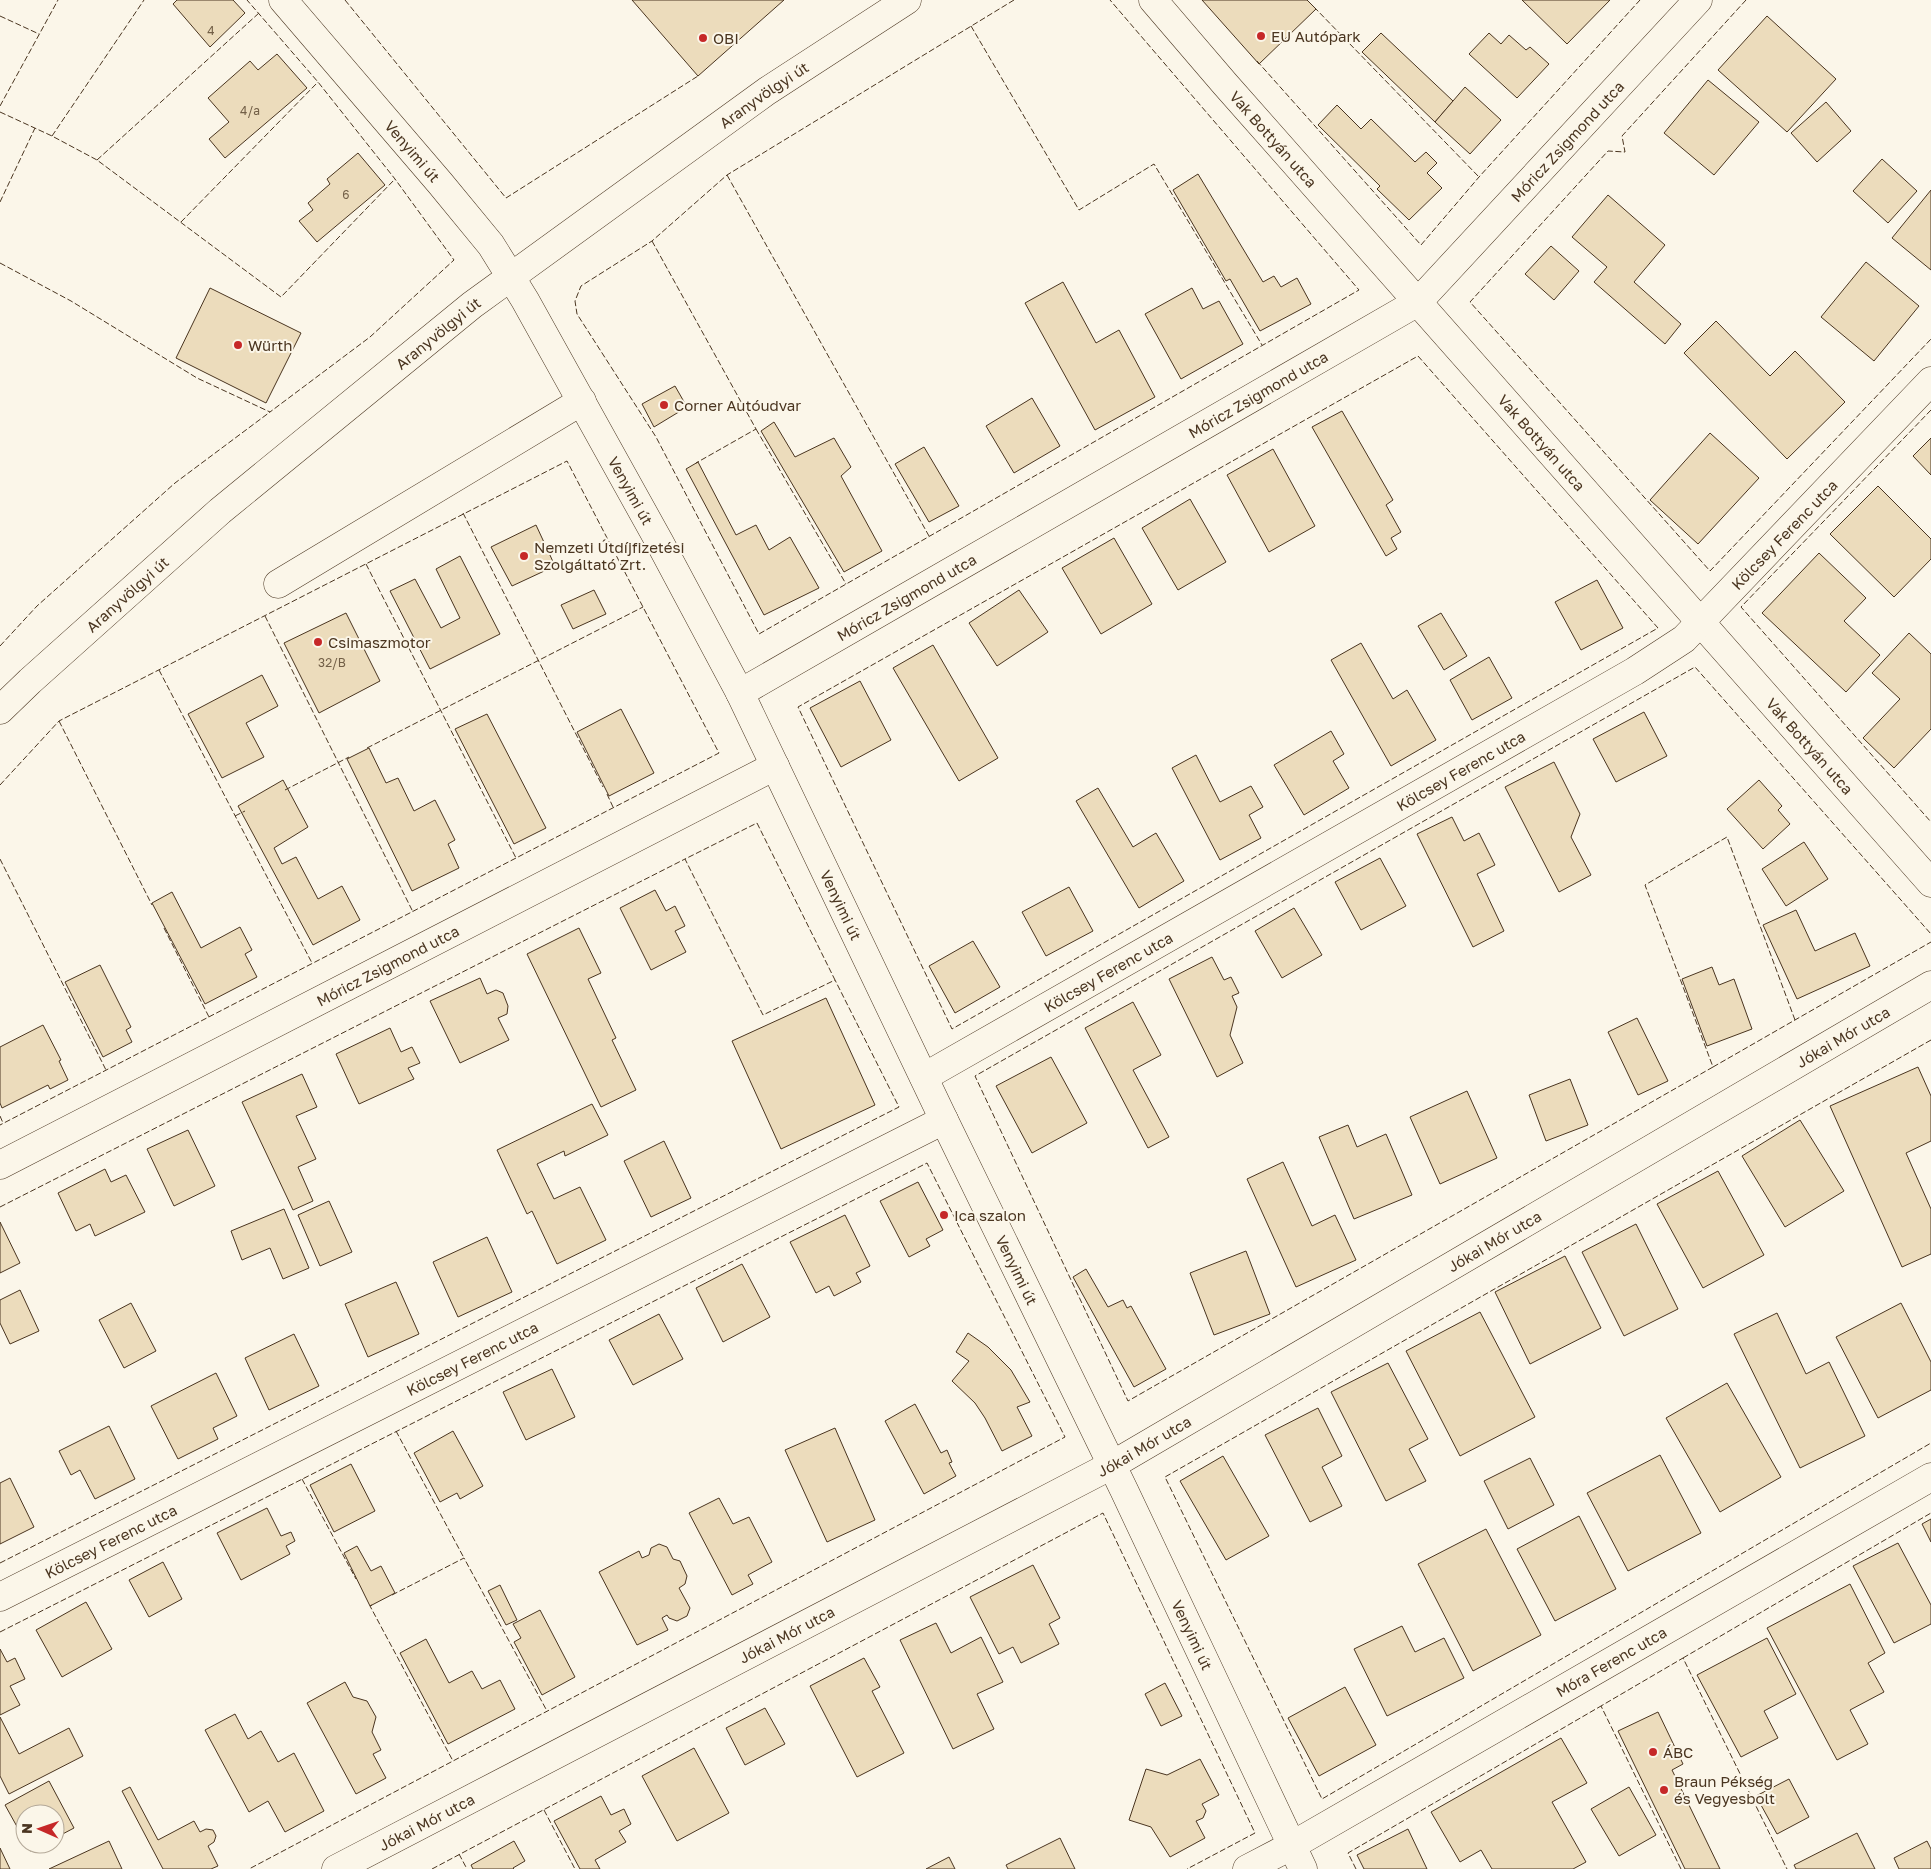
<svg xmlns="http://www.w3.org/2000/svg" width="1931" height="1869" viewBox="0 0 1931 1869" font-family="'Golos Text',sans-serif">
<rect width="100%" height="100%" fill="#fbf6e9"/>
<!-- building -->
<g fill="#ecdcbc" stroke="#4a3520">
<polygon points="177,0 233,0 245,13 210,47 173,4"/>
<polygon points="632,0 784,0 698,76"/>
<polygon points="1202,0 1307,0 1316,9 1259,64"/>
<polygon points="1522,0 1610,0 1567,44"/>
<polygon points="1767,16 1836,79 1787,132 1718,70"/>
<polygon points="1381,33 1453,101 1435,122 1362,52"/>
<polygon points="1489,33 1501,44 1509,35 1526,50 1530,47 1549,64 1517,98 1469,54"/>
<polygon points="277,54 307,88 225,158 209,139 229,122 208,98 250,61 258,70"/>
<polygon points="1708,80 1759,122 1714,175 1664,133"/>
<polygon points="1465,87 1501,120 1470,154 1435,122"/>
<polygon points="1826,102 1851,131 1817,162 1791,133"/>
<polygon points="1337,105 1361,129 1371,119 1415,162 1426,152 1437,163 1427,173 1442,188 1409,220 1377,189 1380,186 1318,125"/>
<polygon points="358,153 385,185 317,242 299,221 313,210 308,203 330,184 327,179"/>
<polygon points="1882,159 1917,191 1888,223 1853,191"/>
<polygon points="1198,174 1263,282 1274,276 1281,287 1297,278 1311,304 1260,331 1230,279 1226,281 1173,190"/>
<polygon points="1931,190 1931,270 1892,238"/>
<polygon points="1608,195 1665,245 1634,282 1681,324 1665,344 1594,282 1607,267 1572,237"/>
<polygon points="1551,246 1579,271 1554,300 1525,274"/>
<polygon points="1866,262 1919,306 1874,361 1821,317"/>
<polygon points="1063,282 1096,343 1119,330 1155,397 1095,430 1025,303"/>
<polygon points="210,288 301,333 266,403 176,358"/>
<polygon points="1192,288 1203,309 1219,301 1243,344 1181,379 1145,314"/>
<polygon points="1716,321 1770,376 1795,351 1845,402 1787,459 1684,353"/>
<polygon points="675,386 687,407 654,427 642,404"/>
<polygon points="1032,398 1060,446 1014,473 986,426"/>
<polygon points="1342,411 1393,500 1386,505 1401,532 1391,538 1397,549 1386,556 1312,427"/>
<polygon points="774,422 795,457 834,438 851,467 841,476 882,551 844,572 761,431"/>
<polygon points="1710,433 1759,478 1698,544 1650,500"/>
<polygon points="1931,438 1931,475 1913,456"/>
<polygon points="924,447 959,506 929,522 895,464"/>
<polygon points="1273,449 1315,526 1269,552 1227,475"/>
<polygon points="698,462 736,535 756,525 769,550 790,537 819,588 764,615 686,469"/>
<polygon points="1878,486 1931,539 1931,559 1894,597 1830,534"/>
<polygon points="1190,499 1226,562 1178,590 1142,528"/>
<polygon points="536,525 555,566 512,586 491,547"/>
<polygon points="1114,538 1152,604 1101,634 1062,568"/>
<polygon points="1819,553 1866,598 1844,621 1880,655 1846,692 1762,613"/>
<polygon points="460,556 500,634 430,669 390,591 415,579 441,628 460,618 436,569"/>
<polygon points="1597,580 1623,628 1581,650 1555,602"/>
<polygon points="594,590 606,614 573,629 561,605"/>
<polygon points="1019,590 1048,632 997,666 969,623"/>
<polygon points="346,613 380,681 319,713 284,643"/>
<polygon points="1441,613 1467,656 1444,670 1418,626"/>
<polygon points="1909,633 1931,654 1931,729 1894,768 1863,738 1900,699 1872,673"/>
<polygon points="1361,643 1393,699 1407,690 1436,740 1391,766 1331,660"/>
<polygon points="933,645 998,758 959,781 893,668"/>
<polygon points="1489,657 1512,698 1472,720 1450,680"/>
<polygon points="262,675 278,706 246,723 264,757 222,778 188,714"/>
<polygon points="860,681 891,740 841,767 810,708"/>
<polygon points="621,709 654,773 609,796 577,732"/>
<polygon points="1644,712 1667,756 1616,782 1593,739"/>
<polygon points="487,714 546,828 514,844 455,729"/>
<polygon points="1331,731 1344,754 1333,761 1349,788 1304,815 1274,765"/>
<polygon points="369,748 386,783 398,778 414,811 435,800 455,840 448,844 459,868 412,891 347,759"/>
<polygon points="1196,755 1220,802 1251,786 1263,807 1249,815 1261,838 1220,860 1172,768"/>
<polygon points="1554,762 1580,814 1571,837 1591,875 1559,892 1505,787"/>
<polygon points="283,780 308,827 274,848 282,864 296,857 318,899 342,886 360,920 313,945 238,806"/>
<polygon points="1759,780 1782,806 1778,810 1790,824 1763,849 1727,809"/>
<polygon points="1098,788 1133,847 1156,833 1184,881 1139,908 1076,801"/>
<polygon points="1452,817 1464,841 1479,833 1495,865 1477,874 1504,931 1473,947 1417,834"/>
<polygon points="1804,842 1828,879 1786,906 1762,869"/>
<polygon points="1380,858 1406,906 1361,930 1335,882"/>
<polygon points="1069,887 1093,931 1046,956 1022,912"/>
<polygon points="655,890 666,911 675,906 685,926 675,931 686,952 651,970 620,908"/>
<polygon points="172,892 201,948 240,927 252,950 245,954 257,977 205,1004 152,903"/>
<polygon points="1294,908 1322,955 1282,978 1255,931"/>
<polygon points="1796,910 1815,951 1855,933 1870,966 1797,999 1763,925"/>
<polygon points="579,928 601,973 588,979 616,1038 612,1040 636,1090 601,1107 527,954"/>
<polygon points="973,941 1000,987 955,1013 929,966"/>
<polygon points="1212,957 1224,980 1231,977 1239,993 1232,996 1237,1007 1230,1035 1243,1063 1217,1077 1169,979"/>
<polygon points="100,965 131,1027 126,1030 132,1042 103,1057 65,982"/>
<polygon points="1712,967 1719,985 1734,979 1752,1029 1707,1046 1682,979"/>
<polygon points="480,978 487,994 496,990 503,993 508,1006 507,1014 498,1018 509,1040 460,1063 430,1001"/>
<polygon points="826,998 875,1105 781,1149 732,1041"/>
<polygon points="1133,1002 1161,1055 1133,1070 1169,1137 1148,1148 1085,1028"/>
<polygon points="1637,1018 1668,1081 1638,1095 1608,1032"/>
<polygon points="43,1025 61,1060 59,1061 68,1080 50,1089 48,1085 2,1108 0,1103 0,1047"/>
<polygon points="390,1028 401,1052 412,1047 420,1063 408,1068 414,1079 359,1104 336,1054"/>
<polygon points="1051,1057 1087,1123 1032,1153 996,1086"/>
<polygon points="1918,1067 1931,1096 1931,1141 1906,1153 1931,1209 1931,1254 1902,1267 1830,1106"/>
<polygon points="302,1074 317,1107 296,1116 316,1159 298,1167 313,1201 293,1210 242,1102"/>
<polygon points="1570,1079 1588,1125 1546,1141 1529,1095"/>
<polygon points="1467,1091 1497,1158 1440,1184 1410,1117"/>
<polygon points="592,1104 608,1135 565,1156 564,1151 537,1164 554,1199 580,1187 606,1240 557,1264 532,1211 527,1214 497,1150"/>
<polygon points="1800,1120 1844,1191 1785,1227 1742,1156"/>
<polygon points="1348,1125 1357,1147 1386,1134 1412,1195 1354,1219 1319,1137"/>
<polygon points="188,1130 215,1186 174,1206 147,1149"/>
<polygon points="664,1141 691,1198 651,1217 624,1161"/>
<polygon points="1283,1162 1312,1226 1335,1215 1356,1260 1296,1287 1247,1179"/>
<polygon points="105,1169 111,1182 126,1175 145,1212 95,1236 90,1224 76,1231 58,1193"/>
<polygon points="1718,1171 1764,1255 1703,1288 1657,1204"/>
<polygon points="918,1182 943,1230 926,1239 930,1246 909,1257 880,1201"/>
<polygon points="329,1201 352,1252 320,1266 298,1215"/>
<polygon points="284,1209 309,1268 283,1279 270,1248 242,1260 231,1231"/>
<polygon points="845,1215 870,1266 856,1273 861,1282 834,1296 829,1286 816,1293 790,1242"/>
<polygon points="0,1222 20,1263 0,1273"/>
<polygon points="1636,1224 1678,1309 1624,1336 1582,1252"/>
<polygon points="487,1237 512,1292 458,1317 433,1262"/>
<polygon points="1246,1251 1270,1314 1214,1335 1190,1273"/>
<polygon points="1565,1256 1601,1328 1530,1364 1495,1292"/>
<polygon points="742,1264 770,1317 723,1342 696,1288"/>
<polygon points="1086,1269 1108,1307 1123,1300 1127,1308 1131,1306 1166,1369 1134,1387 1073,1277"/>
<polygon points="396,1282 419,1334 368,1357 345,1304"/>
<polygon points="20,1290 39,1331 10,1344 0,1323 0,1300"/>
<polygon points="131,1303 156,1351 124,1368 99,1320"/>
<polygon points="1901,1303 1931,1362 1931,1390 1878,1418 1836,1337"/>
<polygon points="1480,1312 1535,1417 1460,1456 1406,1351"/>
<polygon points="1777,1313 1806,1374 1829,1362 1865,1436 1800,1468 1734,1334"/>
<polygon points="659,1314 683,1359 633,1385 609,1340"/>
<polygon points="968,1333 988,1347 1011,1370 1030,1402 1017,1407 1032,1436 1002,1451 985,1418 975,1403 952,1381 969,1361 956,1352"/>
<polygon points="294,1334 319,1386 269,1410 245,1358"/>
<polygon points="1388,1363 1428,1439 1409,1449 1426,1481 1386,1501 1331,1392"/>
<polygon points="552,1369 575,1417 526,1440 503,1392"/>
<polygon points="216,1373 237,1416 213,1428 218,1439 178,1459 151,1406"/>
<polygon points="1727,1383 1781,1477 1720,1512 1666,1418"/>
<polygon points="915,1404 941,1453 947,1450 952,1462 949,1463 956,1476 924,1494 885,1421"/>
<polygon points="1318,1408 1342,1456 1322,1467 1342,1506 1310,1522 1265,1435"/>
<polygon points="109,1426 135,1479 95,1499 80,1470 71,1475 59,1451"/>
<polygon points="835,1428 875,1520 827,1542 785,1450"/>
<polygon points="453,1431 483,1486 460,1499 457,1493 440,1502 414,1453"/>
<polygon points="1660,1455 1701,1533 1628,1571 1587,1493"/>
<polygon points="1223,1456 1269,1536 1226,1560 1180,1481"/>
<polygon points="1530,1458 1554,1505 1508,1529 1484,1481"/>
<polygon points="351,1464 375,1511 334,1532 310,1485"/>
<polygon points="10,1478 34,1527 0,1544 0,1483"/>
<polygon points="719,1498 733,1524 749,1517 772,1562 748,1575 753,1584 732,1595 689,1513"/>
<polygon points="267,1508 281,1536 291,1532 295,1541 286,1546 290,1554 241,1580 217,1533"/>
<polygon points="1579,1516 1616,1589 1555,1621 1517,1549"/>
<polygon points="1931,1519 1931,1542 1922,1524"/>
<polygon points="1486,1529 1541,1635 1473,1671 1418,1564"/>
<polygon points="1898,1543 1931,1605 1931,1624 1894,1643 1853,1566"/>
<polygon points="659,1544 667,1547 673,1559 680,1561 687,1576 685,1584 679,1588 690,1608 687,1616 677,1621 669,1618 667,1615 662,1618 668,1630 637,1645 599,1572 639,1551 642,1558 649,1555 651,1548"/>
<polygon points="357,1546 371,1571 381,1566 395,1593 370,1606 344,1553"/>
<polygon points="163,1562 182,1599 149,1617 129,1580"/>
<polygon points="1033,1565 1060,1618 1049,1624 1059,1644 1021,1663 1013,1647 999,1654 970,1597"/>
<polygon points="1850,1584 1885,1653 1868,1663 1884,1692 1850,1710 1868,1744 1837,1760 1767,1628"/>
<polygon points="500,1585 517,1620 506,1625 488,1591"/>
<polygon points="86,1602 112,1649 62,1677 36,1630"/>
<polygon points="540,1610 575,1677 542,1695 514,1642 521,1638 513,1624"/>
<polygon points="936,1623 951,1653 981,1637 1003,1682 977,1694 994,1729 953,1749 900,1640"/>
<polygon points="1402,1626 1415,1652 1444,1638 1464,1678 1387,1716 1354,1649"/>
<polygon points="1767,1638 1796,1694 1764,1711 1778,1738 1741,1757 1697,1675"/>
<polygon points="426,1639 449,1683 472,1671 482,1689 500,1680 515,1709 448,1744 400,1653"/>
<polygon points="0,1649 7,1662 15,1658 25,1679 10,1686 20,1705 0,1715"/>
<polygon points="864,1658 880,1687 872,1691 904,1753 857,1777 810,1686"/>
<polygon points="345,1682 353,1697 367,1701 376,1717 372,1732 381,1750 373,1754 386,1778 356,1794 307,1703"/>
<polygon points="1165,1683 1182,1716 1161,1726 1145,1694"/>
<polygon points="1345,1687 1376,1745 1319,1776 1288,1718"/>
<polygon points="765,1708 785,1744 745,1765 726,1728"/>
<polygon points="1658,1712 1683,1764 1672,1770 1720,1869 1685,1869 1618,1731"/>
<polygon points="235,1714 248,1739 261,1731 278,1762 294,1753 324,1811 285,1832 268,1801 249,1812 205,1730"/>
<polygon points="0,1717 19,1754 69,1728 83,1756 9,1794 0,1776"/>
<polygon points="1561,1738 1587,1783 1552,1802 1586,1862 1573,1869 1492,1869 1481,1850 1460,1862 1431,1812"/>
<polygon points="694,1748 729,1813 677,1841 642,1776"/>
<polygon points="1200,1759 1219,1795 1202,1804 1206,1811 1203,1818 1196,1821 1205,1838 1170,1857 1151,1827 1129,1820 1146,1769 1167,1775"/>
<polygon points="1789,1779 1809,1817 1777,1834 1756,1796"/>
<polygon points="49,1781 74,1828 55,1838 55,1814 25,1814 25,1841 5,1805"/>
<polygon points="130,1787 158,1840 194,1821 200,1832 206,1829 213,1830 216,1836 214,1842 208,1846 218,1866 211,1869 163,1869 122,1791"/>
<polygon points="1629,1787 1656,1835 1619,1856 1591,1809"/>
<polygon points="601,1796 611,1815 624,1809 631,1824 619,1831 626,1842 595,1860 600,1869 580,1869 554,1821"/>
<polygon points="1408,1829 1427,1869 1364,1869 1357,1855"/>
<polygon points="1857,1833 1875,1869 1796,1869 1794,1865"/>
<polygon points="1060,1838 1075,1869 1008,1869 1006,1865"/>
<polygon points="109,1841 122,1869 49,1869"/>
<polygon points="514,1841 525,1861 513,1868 514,1869 473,1869 471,1865"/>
<polygon points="1927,1841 1931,1849 1931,1869 1899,1869 1894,1858"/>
<polygon points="26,1844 44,1844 30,1851"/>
<polygon points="0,1848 10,1869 0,1869"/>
<polygon points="949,1857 955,1869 926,1869"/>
</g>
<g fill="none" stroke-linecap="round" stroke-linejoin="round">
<!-- minor casing -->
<g stroke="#4a3520" stroke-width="29">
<g id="minor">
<path id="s1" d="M283,0l157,183 51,62 34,55 135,243 80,150 204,427 180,370 179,379"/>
<path id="s2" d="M1153,0l72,84 706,799"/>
<polyline points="278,584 582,401"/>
<path id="s3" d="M740,693l678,-391 280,-302"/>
<path id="s4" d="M0,710l30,-29 190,-170 252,-206 295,-214 140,-91"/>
<path id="s5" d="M924,1077l711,-406 49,-32 247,-258"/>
<path id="s6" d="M0,1165l775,-399"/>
<path id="s7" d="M0,1597l944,-477"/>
<path id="s8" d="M336,1869l776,-404 819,-480"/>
<path id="s9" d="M1247,1869l44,-23 640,-369"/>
</g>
</g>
<!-- minor -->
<use href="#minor" stroke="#fbf6e9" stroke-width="28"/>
<!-- fence -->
<g stroke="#4a3520" stroke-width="1" stroke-dasharray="6 2.5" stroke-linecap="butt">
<polyline points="345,0 506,198 698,76"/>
<polyline points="1014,0 727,175 652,241 581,286 575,301 577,314 656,437 759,634 1359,290 1110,0"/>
<polyline points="1746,0 1622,136 1625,152 1608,151 1470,302 1710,571 1931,339"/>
<polyline points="1314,7 1479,177"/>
<polyline points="0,16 39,34"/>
<polyline points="971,26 1079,210 1154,164 1262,345"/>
<polyline points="1257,61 1421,245 1479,177 1640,0"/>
<polyline points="0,106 58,0"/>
<polyline points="0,112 52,136 97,160 281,297 395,179"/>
<polyline points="52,136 144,0"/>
<polyline points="97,160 259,13"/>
<polyline points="727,175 929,536"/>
<polyline points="0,202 35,128"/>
<polyline points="181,222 318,82"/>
<polyline points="652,241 756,429 696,463"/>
<polyline points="0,263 71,301 197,378 270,412 370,337 454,260 395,179 318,82 247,0"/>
<polygon points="1418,356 1658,628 952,1029 798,707"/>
<polyline points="1931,410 1741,607 1931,822"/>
<polyline points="756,429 846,584"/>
<polyline points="463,513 603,787"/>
<polyline points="366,564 516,858"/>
<polyline points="265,616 413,912"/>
<polyline points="0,646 37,606 175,483 270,412"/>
<polyline points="159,670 312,963"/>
<polyline points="59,721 152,905"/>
<polyline points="367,748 643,607"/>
<polyline points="0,785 59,721 567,461 719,753 0,1125"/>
<polyline points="285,790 349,757"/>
<polyline points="607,794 613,807"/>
<polyline points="235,816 245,811"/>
<polygon points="757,823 835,980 763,1015 685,859"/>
<polyline points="0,859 106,1070"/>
<polyline points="164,928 209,1017"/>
<polyline points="1795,1020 1727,837 1645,885 1713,1067 1931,942"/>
<polyline points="1931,1040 1165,1477 1322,1799 1931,1443"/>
<polyline points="1713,1067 1128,1401 975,1076 1695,667 1931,934"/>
<polyline points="0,1116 3,1123"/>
<polyline points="0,1207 685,859"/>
<polyline points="396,1431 464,1558"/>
<polyline points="302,1479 356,1579"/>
<polyline points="0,1563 899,1107 835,980"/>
<polyline points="392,1595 464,1558 547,1711"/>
<polyline points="372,1605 370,1606 453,1761"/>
<polyline points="0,1632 927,1163 1065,1437 249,1869"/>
<polyline points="1683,1658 1931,1513"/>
<polyline points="544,1810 575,1869"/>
<polyline points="459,1854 467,1869"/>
<polyline points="432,1869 1103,1513 1255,1833 1187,1869"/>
<polyline points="1356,1869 1348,1853 1601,1706"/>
<polyline points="1681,1869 1601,1706 1683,1658 1787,1869"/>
</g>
</g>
<!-- markers -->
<g fill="#c62828" stroke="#fbf6e9" stroke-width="2">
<circle cx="1261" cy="36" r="5"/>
<circle cx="703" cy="38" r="5"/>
<circle cx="238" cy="345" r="5"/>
<circle cx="664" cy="405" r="5"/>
<circle cx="524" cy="556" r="5"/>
<circle cx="318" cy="642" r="5"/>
<circle cx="944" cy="1215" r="5"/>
<circle cx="1653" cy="1752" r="5"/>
<circle cx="1664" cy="1790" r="5"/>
</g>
<g text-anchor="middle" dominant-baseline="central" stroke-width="4" stroke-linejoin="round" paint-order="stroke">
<!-- number labels -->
<g font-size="12" fill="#725f47">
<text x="211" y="30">4</text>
<text x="250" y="110">4/a</text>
<text x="346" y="194">6</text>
<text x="332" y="662">32/B</text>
</g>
<!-- poi labels -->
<g font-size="15" fill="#4a3520" stroke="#fbf6e9" text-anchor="start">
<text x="1271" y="36">EU Autópark</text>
<text x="713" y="38">OBI</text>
<text x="248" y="345">Würth</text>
<text x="674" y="405">Corner Autóudvar</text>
<text x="534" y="547">Nemzeti Útdíjfizetési<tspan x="534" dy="17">Szolgáltató Zrt.</tspan></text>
<text x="328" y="642">Csimaszmotor</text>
<text x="954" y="1215">Ica szalon</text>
<text x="1663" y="1752">ÁBC</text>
<text x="1674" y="1781">Braun Pékség<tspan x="1674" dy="17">és Vegyesbolt</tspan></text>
</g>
<!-- street labels -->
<g font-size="15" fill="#4a3520" stroke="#fbf6e9">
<text stroke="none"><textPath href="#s4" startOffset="982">Aranyvölgyi út</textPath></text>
<text stroke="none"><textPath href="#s2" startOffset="184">Vak Bottyán utca</textPath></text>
<text stroke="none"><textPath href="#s3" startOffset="1002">Móricz Zsigmond utca</textPath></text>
<text stroke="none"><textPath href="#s1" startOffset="199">Venyimi út</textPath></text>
<text stroke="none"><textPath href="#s4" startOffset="578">Aranyvölgyi út</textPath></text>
<text stroke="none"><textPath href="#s3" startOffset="598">Móricz Zsigmond utca</textPath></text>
<text stroke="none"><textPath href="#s2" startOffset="589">Vak Bottyán utca</textPath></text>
<text stroke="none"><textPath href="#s1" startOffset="604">Venyimi út</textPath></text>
<text stroke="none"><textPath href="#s5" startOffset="1022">Kölcsey Ferenc utca</textPath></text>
<text stroke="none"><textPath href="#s4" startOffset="172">Aranyvölgyi út</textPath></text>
<text stroke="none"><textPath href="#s3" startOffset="192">Móricz Zsigmond utca</textPath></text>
<text stroke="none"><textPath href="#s2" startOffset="994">Vak Bottyán utca</textPath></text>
<text stroke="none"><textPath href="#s5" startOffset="618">Kölcsey Ferenc utca</textPath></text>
<text stroke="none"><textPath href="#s1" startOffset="1069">Venyimi út</textPath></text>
<text stroke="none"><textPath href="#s6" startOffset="436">Móricz Zsigmond utca</textPath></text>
<text stroke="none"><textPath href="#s5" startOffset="212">Kölcsey Ferenc utca</textPath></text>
<text stroke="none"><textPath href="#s8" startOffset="1722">Jókai Mór utca</textPath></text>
<text stroke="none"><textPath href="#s8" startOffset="1318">Jókai Mór utca</textPath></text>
<text stroke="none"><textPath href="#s1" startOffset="1474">Venyimi út</textPath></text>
<text stroke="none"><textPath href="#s7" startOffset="529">Kölcsey Ferenc utca</textPath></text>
<text stroke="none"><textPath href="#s8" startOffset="912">Jókai Mór utca</textPath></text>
<text stroke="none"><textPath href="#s7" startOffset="124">Kölcsey Ferenc utca</textPath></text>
<text stroke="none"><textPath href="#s8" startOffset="508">Jókai Mór utca</textPath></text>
<text stroke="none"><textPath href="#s1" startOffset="1879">Venyimi út</textPath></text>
<text stroke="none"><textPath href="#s9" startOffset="419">Móra Ferenc utca</textPath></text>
<text stroke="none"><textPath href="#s8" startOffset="102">Jókai Mór utca</textPath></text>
</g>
</g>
<!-- north arrow -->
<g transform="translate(40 1829) rotate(272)"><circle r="24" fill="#fbf6e9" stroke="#b4a999"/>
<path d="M0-4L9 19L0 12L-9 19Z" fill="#c62828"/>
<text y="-8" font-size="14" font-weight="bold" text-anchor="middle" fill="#4a3520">N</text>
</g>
</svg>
